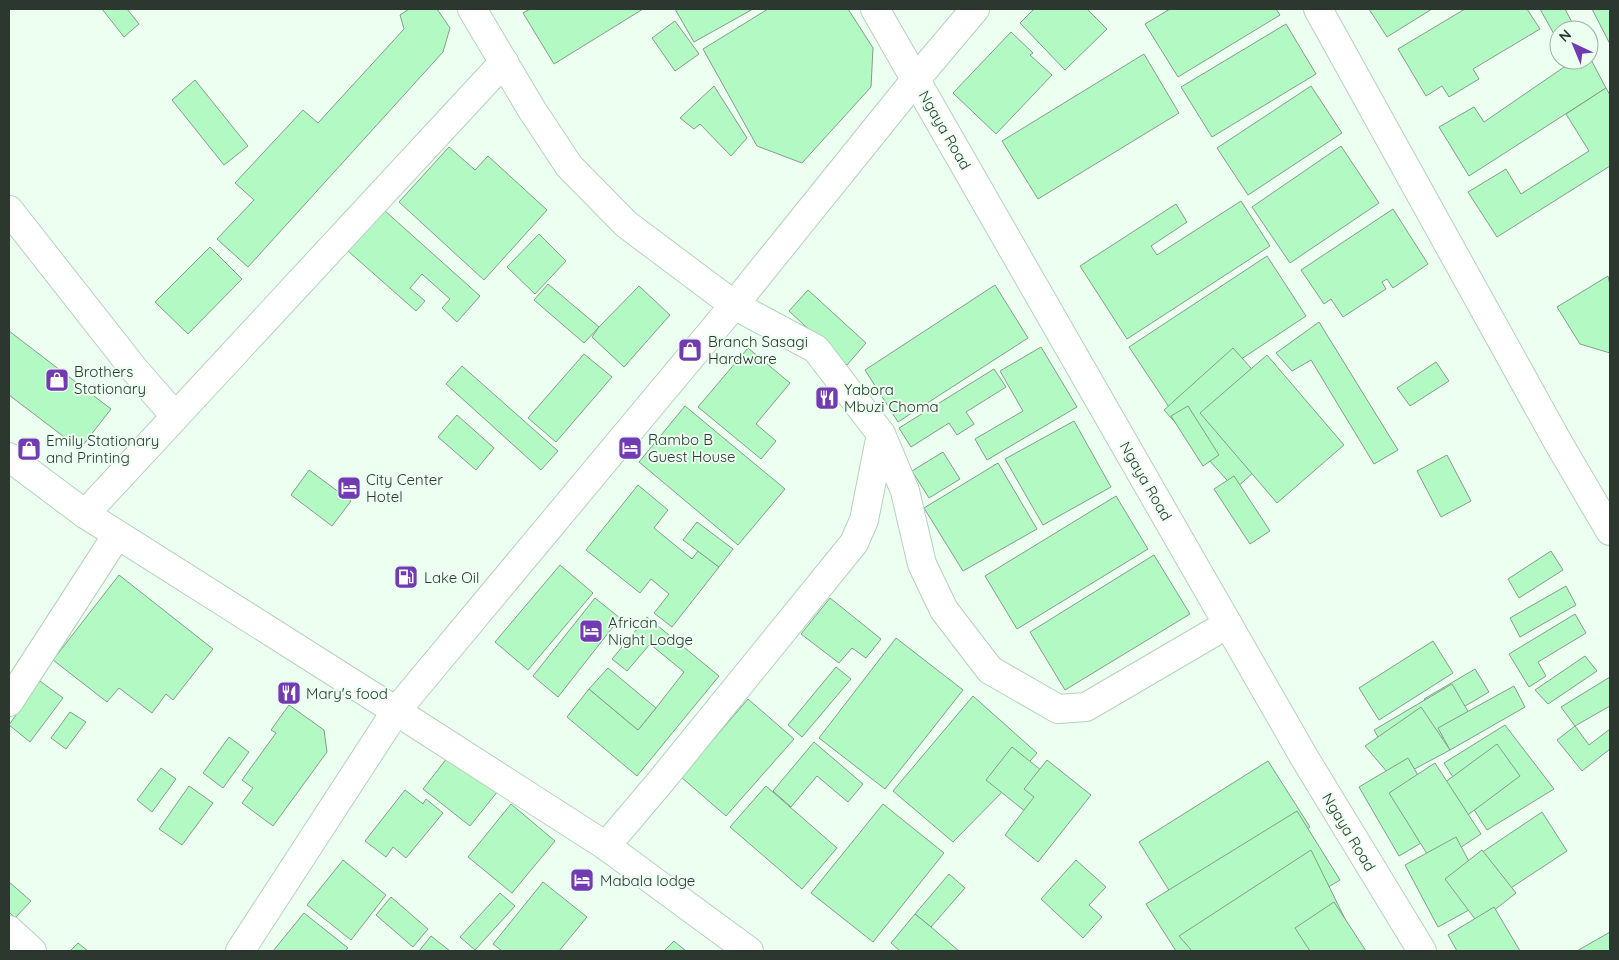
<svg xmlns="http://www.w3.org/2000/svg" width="1619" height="960" viewBox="0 0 1619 960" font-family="Quicksand,sans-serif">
<rect width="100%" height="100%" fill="#ecfff0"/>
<!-- building -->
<g fill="#b3f9c3" stroke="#839f89">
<polygon points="102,9 127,9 139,24 124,37"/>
<polygon points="409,9 437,9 450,28 443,52 248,267 217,239 254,200 235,183 303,110 318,123 404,29 400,15"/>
<polygon points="530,9 643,9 554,64 523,13"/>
<polygon points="675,9 753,9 694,42"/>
<polygon points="768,9 848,9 873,48 871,87 802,163 757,146 703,49"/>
<polygon points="1034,9 1087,9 1107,29 1065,70 1020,23"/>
<polygon points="1170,9 1276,9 1280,15 1178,77 1145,24"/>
<polygon points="1369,9 1432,9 1387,37"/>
<polygon points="1465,9 1527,9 1540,29 1473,69 1479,79 1449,97 1442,86 1426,96 1398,49"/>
<polygon points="1540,9 1565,9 1576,30 1559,30 1559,43"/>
<polygon points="1592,9 1610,9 1610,44"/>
<polygon points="675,21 699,54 675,71 652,38"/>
<polygon points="1286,24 1316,74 1212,137 1181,87"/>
<polygon points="1011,32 1033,53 1030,55 1052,75 996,134 953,93"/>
<polygon points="1144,54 1179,113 1038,199 1002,141"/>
<polygon points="1589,56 1606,88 1469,176 1439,127 1474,107 1484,122 1570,63 1568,60 1589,60"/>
<polygon points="195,80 248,146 224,165 172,100"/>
<polygon points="714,86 747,138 731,156 700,124 694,129 680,118"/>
<polygon points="1311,86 1342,133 1248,195 1217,148"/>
<polygon points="1606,88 1610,95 1610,166 1497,237 1468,192 1506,169 1521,194 1589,151 1566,114"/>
<polygon points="1341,146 1379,203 1290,263 1252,207"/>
<polygon points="449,147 475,170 488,156 547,210 484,280 399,202"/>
<polygon points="1241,201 1270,246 1127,339 1080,266 1176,204 1187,222 1151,246 1157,255"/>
<polygon points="1393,209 1428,264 1393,288 1387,279 1382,282 1386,289 1343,317 1331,299 1324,304 1301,270"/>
<polygon points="384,210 480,296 457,322 442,308 450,299 422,274 410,288 425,301 416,311 348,251"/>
<polygon points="539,234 566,261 535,294 507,267"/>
<polygon points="210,247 242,279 188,334 155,302"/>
<polygon points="1267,256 1306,316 1169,407 1129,347"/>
<polygon points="1608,276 1610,285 1610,353 1580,344 1557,307"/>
<polygon points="548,284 599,327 584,343 534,300"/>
<polygon points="995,285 1028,338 898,422 865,370"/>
<polygon points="639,286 670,315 624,367 592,337 599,327"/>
<polygon points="808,290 866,343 847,365 789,311"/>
<polygon points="1319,322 1398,450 1374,464 1311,360 1292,371 1276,353"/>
<polygon points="9,331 111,409 80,449 9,395"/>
<polygon points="1041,347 1077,407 987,460 975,439 1023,411 1000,371"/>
<polygon points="748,348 790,383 756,424 776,441 761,459 698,407"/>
<polygon points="1233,348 1304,427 1235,489 1164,410"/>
<polygon points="584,354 612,377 556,442 528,418"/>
<polygon points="1267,355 1344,445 1277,503 1200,413"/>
<polygon points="1436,362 1449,381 1410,406 1397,388"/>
<polygon points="462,366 558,451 541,470 446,384"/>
<polygon points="994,369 1006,387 966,412 974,424 957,435 949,423 911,447 899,428"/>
<polygon points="685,406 785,489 738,545 639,462"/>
<polygon points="1188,406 1219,455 1203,466 1171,416"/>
<polygon points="457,415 494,448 476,470 438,437"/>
<polygon points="1074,421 1111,487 1043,525 1005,459"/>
<polygon points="943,452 960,479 929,498 912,471"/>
<polygon points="1447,455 1471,501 1441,517 1417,471"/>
<polygon points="998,463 1037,529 963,571 924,508"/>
<polygon points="309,470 351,501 332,526 291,495"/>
<polygon points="1234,476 1270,531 1250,544 1214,489"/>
<polygon points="638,485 668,510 654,528 692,559 698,551 719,567 672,627 654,613 669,594 651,579 640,593 586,550"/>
<polygon points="1116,496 1148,549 1017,629 985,576"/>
<polygon points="697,522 733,549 719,567 683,540"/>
<polygon points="1551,551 1563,570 1519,598 1508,579"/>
<polygon points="1154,555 1190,614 1065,690 1030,632"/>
<polygon points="560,565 593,593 528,670 495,642"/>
<polygon points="119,575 213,649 173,700 166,694 152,713 119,688 107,702 53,660"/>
<polygon points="1566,586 1576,605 1520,637 1510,618"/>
<polygon points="595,598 620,618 558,697 533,676"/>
<polygon points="830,598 881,639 866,658 852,648 839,663 801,634"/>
<polygon points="1575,614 1586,633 1538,662 1546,676 1529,687 1509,654"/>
<polygon points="647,617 719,676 637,776 567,717 589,689 638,730 656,708 684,672 650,644 627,671 612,659"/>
<polygon points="896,638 963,690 885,789 819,738"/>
<polygon points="1433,641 1453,673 1379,720 1359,688"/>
<polygon points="1585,656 1597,671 1548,704 1535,690"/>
<polygon points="836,667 851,679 802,737 788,725"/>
<polygon points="608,668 656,708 638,730 589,689"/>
<polygon points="1475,669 1489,692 1443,719 1424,699"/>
<polygon points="1610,677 1610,706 1575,726 1561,707"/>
<polygon points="40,681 63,698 30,742 9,725"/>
<polygon points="1452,684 1473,720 1395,766 1374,730"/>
<polygon points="1514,686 1525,707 1450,750 1438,728"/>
<polygon points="973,696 1037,753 1012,782 953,842 893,791"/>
<polygon points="748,699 794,739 726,816 681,777"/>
<polygon points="289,705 324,730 327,752 273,826 242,803 253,788 242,780 276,733 271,730"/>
<polygon points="1421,707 1450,750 1394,780 1365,746"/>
<polygon points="70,712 86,722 66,749 51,738"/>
<polygon points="1505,725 1554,789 1487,830 1444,763"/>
<polygon points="1575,726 1589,745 1610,729 1610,749 1582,771 1557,740"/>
<polygon points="229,737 249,752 223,788 203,773"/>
<polygon points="814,742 863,784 848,802 817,776 791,807 773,791"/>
<polygon points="1497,744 1520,776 1453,826 1429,794"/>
<polygon points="1012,747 1062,787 1036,820 986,780"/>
<polygon points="451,753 498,791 470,826 423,789"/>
<polygon points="1408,758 1448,827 1399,856 1359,787"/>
<polygon points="1047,760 1091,795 1038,862 1005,835 1034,797 1024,789"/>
<polygon points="1268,761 1310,827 1180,908 1139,842"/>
<polygon points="1435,763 1481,834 1434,865 1389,793"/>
<polygon points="161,768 176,779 152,812 137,800"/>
<polygon points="189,786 213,803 182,845 159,829"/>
<polygon points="766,786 837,848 802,889 730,827"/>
<polygon points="405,790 423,804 426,799 443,813 406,858 393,847 386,857 365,841"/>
<polygon points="511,804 555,841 512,893 468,857"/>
<polygon points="883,804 944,853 873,942 811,893"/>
<polygon points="1297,811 1340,880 1223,951 1176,951 1146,904"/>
<polygon points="1542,812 1567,851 1494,899 1469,861"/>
<polygon points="1456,837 1489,899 1438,927 1405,865"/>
<polygon points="1311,850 1349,927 1307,951 1192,951 1179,936"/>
<polygon points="1482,850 1516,893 1478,923 1445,879"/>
<polygon points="343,860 386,895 351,940 307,905"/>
<polygon points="1076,860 1106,887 1089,905 1102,917 1083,938 1041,899"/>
<polygon points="949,874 965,888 931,927 915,914"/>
<polygon points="9,882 31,901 15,918 9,912"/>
<polygon points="543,882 587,917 559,951 502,951 493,944"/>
<polygon points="500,893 515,906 475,950 460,937"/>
<polygon points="391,897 428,929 413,947 376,915"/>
<polygon points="1334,902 1366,951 1310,951 1295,928"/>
<polygon points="1494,907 1520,951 1457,951 1448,935"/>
<polygon points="304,913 348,948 345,951 273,951"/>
<polygon points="915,914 931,927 959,951 900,951 891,943"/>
<polygon points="1610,932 1610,951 1577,951"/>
<polygon points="431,936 450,951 419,951"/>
<polygon points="674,941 686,951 664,951"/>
<polygon points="78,943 88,951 70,951"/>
</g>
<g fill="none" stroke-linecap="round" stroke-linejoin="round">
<!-- minor casing -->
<g stroke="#b4d2ba" stroke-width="30">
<g id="minor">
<polyline points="472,9 532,110 569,166 626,224 734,305 816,349 881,434 905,491 922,564 944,610 990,670 1058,709 1086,707 1228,624"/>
<polyline points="1318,9 1559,444 1610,531"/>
<polyline points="9,210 134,369 175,416"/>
<polyline points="85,514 504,62"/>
<polyline points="9,702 117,535"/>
<polyline points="606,846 661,781 854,543 864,520 881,434"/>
<polyline points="9,930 32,951"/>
<polyline points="240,951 396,711"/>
</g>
</g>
<!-- tertiary casing -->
<g stroke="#b4d2ba" stroke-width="30">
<g id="tertiary">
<polyline points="875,9 1304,757 1422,951"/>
<polyline points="9,457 85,514 396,711 606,846 749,951"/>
<polyline points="396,711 734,305 916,79 975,9"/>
</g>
</g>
<!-- minor -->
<use href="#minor" stroke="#fff" stroke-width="28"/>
<!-- tertiary -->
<use href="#tertiary" stroke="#fff" stroke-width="28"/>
</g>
<!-- icons -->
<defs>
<g id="shop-square" transform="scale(1.25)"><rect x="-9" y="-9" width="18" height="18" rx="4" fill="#733bb1" stroke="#ecfff0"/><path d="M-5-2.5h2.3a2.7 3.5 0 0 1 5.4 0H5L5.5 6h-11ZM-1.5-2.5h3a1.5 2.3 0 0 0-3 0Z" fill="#fff"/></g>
<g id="restaurant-square" transform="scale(1.25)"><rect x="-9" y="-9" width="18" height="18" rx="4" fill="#733bb1" stroke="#ecfff0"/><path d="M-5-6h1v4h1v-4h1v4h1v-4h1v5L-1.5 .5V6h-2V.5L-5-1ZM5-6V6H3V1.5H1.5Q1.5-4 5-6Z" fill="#fff"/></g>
<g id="hotel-square" transform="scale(1.25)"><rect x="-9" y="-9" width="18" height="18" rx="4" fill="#733bb1" stroke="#ecfff0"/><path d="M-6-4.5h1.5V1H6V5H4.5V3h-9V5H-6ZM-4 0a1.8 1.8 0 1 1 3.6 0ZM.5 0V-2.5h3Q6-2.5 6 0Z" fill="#fff"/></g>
<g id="fuel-square" transform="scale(1.25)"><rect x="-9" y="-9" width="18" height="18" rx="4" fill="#733bb1" stroke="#ecfff0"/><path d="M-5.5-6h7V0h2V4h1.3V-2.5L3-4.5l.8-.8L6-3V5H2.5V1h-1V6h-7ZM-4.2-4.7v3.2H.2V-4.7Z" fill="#fff"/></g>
</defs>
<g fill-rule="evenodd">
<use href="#shop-square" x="690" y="350"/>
<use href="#shop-square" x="57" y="380"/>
<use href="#restaurant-square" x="827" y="398"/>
<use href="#hotel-square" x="630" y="448"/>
<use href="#shop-square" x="29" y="449"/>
<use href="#hotel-square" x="349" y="488"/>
<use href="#fuel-square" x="406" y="577"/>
<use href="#hotel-square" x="591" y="631"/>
<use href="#restaurant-square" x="289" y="693"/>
<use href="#hotel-square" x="582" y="880"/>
</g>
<g text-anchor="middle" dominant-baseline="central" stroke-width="4" stroke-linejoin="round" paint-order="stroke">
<!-- street labels -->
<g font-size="15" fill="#2c382f" stroke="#ecfff0">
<text transform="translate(945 130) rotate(60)">Ngaya Road</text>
<text transform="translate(1146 481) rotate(60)">Ngaya Road</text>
<text transform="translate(1349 832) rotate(59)">Ngaya Road</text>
</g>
<!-- poi labels -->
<g font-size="15" fill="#2c382f" stroke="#ecfff0" text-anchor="start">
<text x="708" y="341">Branch Sasagi<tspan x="708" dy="17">Hardware</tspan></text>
<text x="74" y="371">Brothers<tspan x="74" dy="17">Stationary</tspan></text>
<text x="844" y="389">Yabora<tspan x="844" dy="17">Mbuzi Choma</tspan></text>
<text x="648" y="439">Rambo B<tspan x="648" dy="17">Guest House</tspan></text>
<text x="46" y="440">Emily Stationary<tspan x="46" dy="17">and Printing</tspan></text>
<text x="366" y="479">City Center<tspan x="366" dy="17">Hotel</tspan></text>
<text x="424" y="577">Lake Oil</text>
<text x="608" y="622">African<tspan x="608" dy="17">Night Lodge</tspan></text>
<text x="306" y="693">Mary's food</text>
<text x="600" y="880">Mabala lodge</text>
</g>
</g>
<!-- border -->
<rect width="1619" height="960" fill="none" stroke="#2c382f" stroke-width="20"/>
<!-- north arrow -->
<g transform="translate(1574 45) rotate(316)"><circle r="24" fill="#ecfff0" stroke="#9fafa3"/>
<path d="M0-4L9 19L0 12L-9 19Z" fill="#733bb1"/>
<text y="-8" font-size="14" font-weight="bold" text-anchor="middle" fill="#2c382f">N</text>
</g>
</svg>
